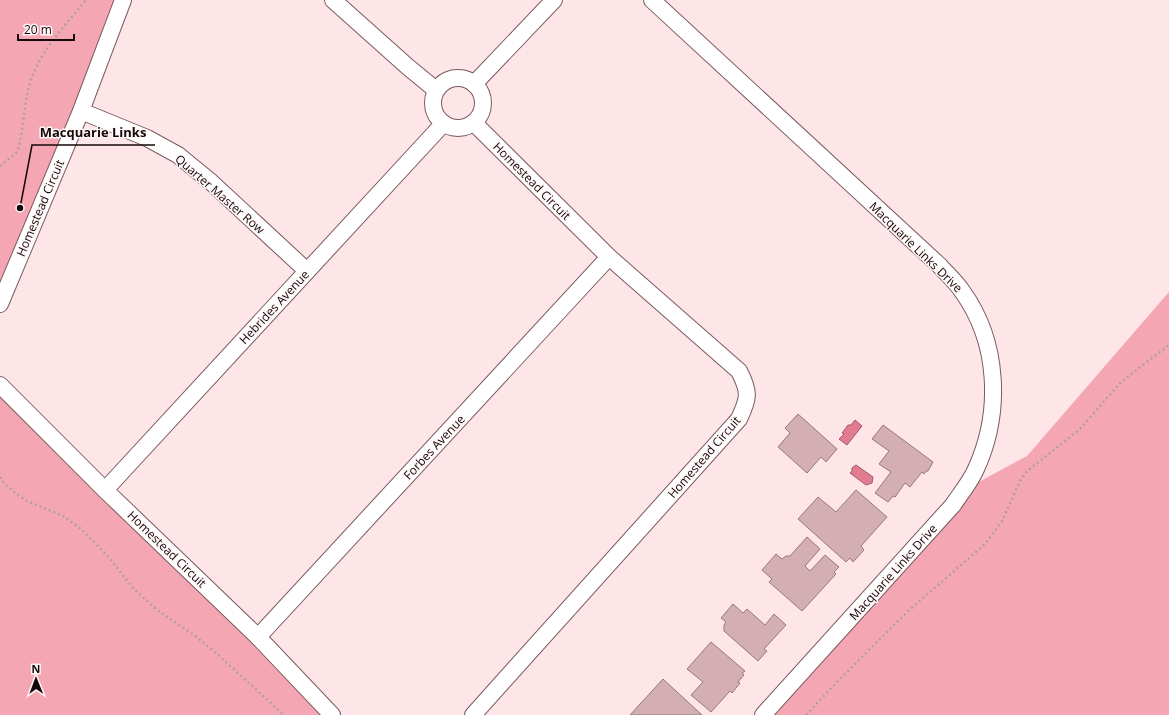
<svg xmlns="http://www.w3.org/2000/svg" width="1169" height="715" viewBox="0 0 1169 715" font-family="'Open Sans',sans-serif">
<rect width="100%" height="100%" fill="#fde5e8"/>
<!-- green -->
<g fill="#f4a6b2">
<polygon points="0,0 123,0 0,304"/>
<polygon points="1169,292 1169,715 763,715 964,490 1027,456"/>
<polygon points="0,385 327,715 0,715"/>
</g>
<!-- water -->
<g fill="#e17c90" stroke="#a45968">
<polygon points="855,420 862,426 847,445 839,439 844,434 842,433 848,425 851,425"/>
<polygon points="856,465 873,477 872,483 866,485 850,473 852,471 852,468"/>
</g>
<!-- building -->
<g fill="#d3aeb3" stroke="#99777c">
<polygon points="798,414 837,449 826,462 821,457 807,473 778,447 790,433 785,428"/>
<polygon points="883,425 933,462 928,471 926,471 924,474 922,472 910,487 905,483 895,497 893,496 888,502 875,493 891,472 879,464 889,451 872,439"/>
<polygon points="856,490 887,517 861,546 864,550 853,562 850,558 846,562 798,519 818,497 836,512"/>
<polygon points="807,537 820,549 805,566 810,571 825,555 839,567 834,572 836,574 802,611 769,582 772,579 762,570 776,554 782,559 786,556 790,556"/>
<polygon points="733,604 743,613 747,609 765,625 774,614 786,625 764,649 767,651 758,661 724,631 724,625 726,622 721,618"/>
<polygon points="711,642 745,671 742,673 744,675 738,682 740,683 732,693 730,691 711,712 691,695 703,682 687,669"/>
<polygon points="663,679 702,715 630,715"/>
</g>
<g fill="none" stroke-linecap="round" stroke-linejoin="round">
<!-- street casing -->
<g stroke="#7a5a5f" stroke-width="18">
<g id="street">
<polyline points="333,0 408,67 436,90"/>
<path d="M652,0l288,266c7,8 16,16 22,25 37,51 40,121 14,178 -5,12 -15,24 -23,36l-190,210"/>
<circle cx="458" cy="103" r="25"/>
<polyline points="474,84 554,0"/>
<polyline points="81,111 147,138 178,155 211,182 307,271"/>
<polyline points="0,304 81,111 123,0"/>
<polyline points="0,385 105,490 258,637 332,715"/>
<polyline points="105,490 443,124"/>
<polyline points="258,637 609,257"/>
<path d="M473,715l266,-296c10,-21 11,-27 0,-48l-130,-114 -135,-134"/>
</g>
</g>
<!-- path -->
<g stroke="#b39fa1" stroke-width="2.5" stroke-dasharray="2 3" stroke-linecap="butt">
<path d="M0,166l16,-13 3,-6c4,-18 5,-38 9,-57 8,-35 36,-63 58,-90"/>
<polyline points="0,477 4,483 15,493 27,501 63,516 81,529 106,554 133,588 157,610 194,635 216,653 284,715"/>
<polyline points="806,715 835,684 907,612 985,544 1002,521 1020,481 1027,471 1079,430 1122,381 1169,345"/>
</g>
<!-- street -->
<use href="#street" stroke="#fff" stroke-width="16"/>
</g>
<g text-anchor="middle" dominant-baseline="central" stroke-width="3" stroke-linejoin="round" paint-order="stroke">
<!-- street labels -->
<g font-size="12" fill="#14080a" stroke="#fff7f8">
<text transform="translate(532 181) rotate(45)">Homestead Circuit</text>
<text transform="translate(220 194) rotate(41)">Quarter Master Row</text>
<text transform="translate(40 208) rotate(-67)">Homestead Circuit</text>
<text transform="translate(916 247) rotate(44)">Macquarie Links Drive</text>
<text transform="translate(274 307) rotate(-47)">Hebrides Avenue</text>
<text transform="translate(434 447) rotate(-47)">Forbes Avenue</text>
<text transform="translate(704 457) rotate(-49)">Homestead Circuit</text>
<text transform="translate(167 549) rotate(44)">Homestead Circuit</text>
<text transform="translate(893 572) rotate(-48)">Macquarie Links Drive</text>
</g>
</g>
<!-- callouts -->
<path fill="none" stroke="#14080a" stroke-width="1.5" d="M20 208L32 145H155"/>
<circle fill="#14080a" stroke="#fff7f8" stroke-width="1.5" cx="20" cy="208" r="4"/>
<g font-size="13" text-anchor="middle" font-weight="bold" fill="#14080a" stroke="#fff7f8" stroke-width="3" stroke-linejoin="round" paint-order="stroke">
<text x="93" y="137">Macquarie Links</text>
</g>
<!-- north arrow -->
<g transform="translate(36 679) rotate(359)" stroke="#fff7f8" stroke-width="3" paint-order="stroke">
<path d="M0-3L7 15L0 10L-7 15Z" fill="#14080a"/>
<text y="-6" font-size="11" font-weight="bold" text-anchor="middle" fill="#14080a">N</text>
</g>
<!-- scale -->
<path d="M18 34v6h56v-6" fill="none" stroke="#14080a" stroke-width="2"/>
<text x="24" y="34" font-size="12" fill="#14080a" stroke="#fff7f8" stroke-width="3" paint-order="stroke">20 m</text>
</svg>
